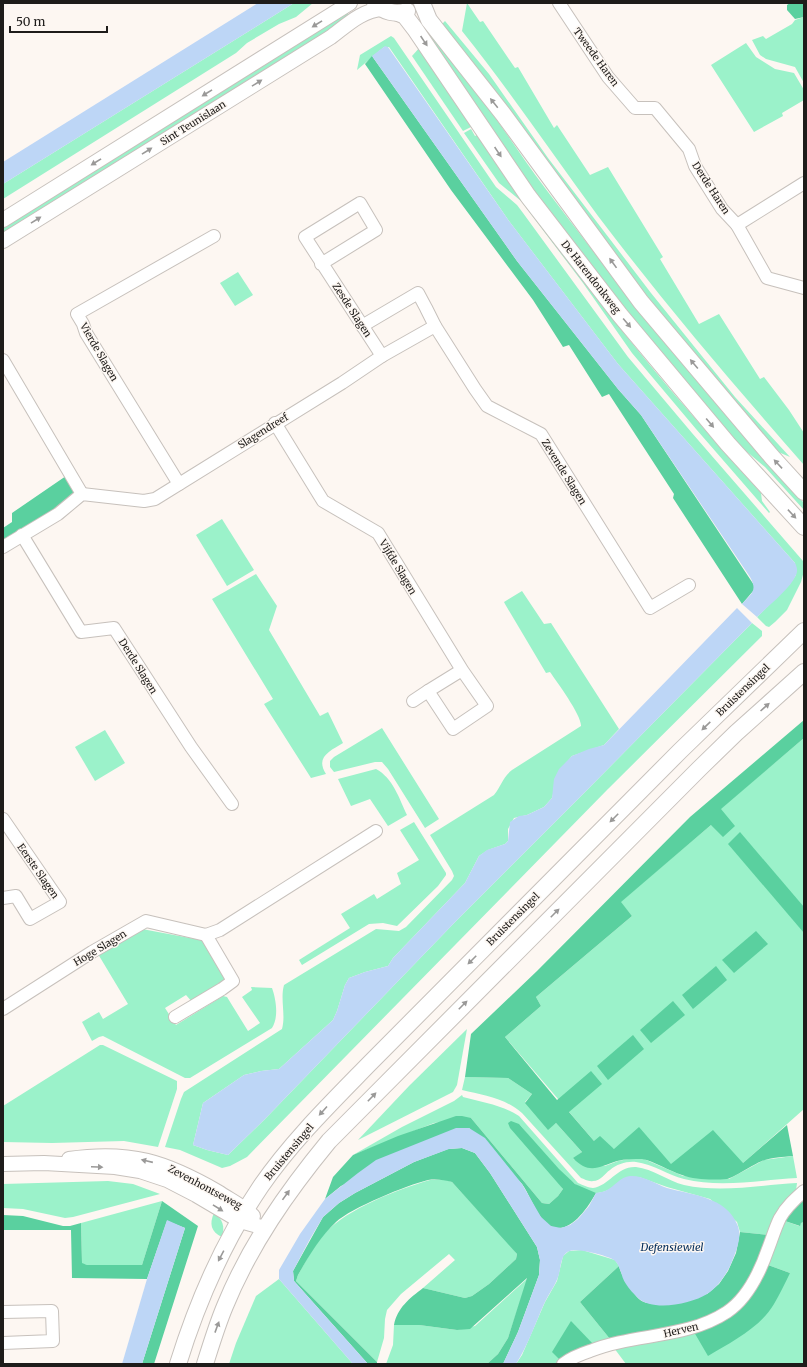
<svg xmlns="http://www.w3.org/2000/svg" width="807" height="1367" viewBox="0 0 807 1367" font-family="Merriweather,serif">
<rect width="100%" height="100%" fill="#fdf7f2"/>
<!-- green -->
<g fill="#9bf2ca">
<polygon points="294,3 313,3 296,17 279,24 247,43 236,53 3,199 3,184"/>
<path d="M467,3l13,19 3,-1 32,47 3,-1 36,61 3,-3 33,50 18,-8 55,90 -3,2 39,65 20,-10 41,65 4,-2 25,33 15,23v32c-71,-81 -141,-163 -206,-249 -45,-61 -88,-125 -136,-185z"/>
<polygon points="346,11 351,17 3,237 3,224"/>
<polygon points="804,17 804,83 795,67 766,59 760,55 752,40 763,36 766,39 792,24 795,20"/>
<polygon points="445,21 489,74 548,158 651,293 735,397 790,457 776,451 646,296 439,27"/>
<path d="M434,33c40,50 73,104 111,155 82,109 167,215 259,315v7l-39,-43 -19,-16 -35,-36 -86,-104 -90,-118 -107,-154z"/>
<polygon points="391,36 394,38 496,187 517,205 523,213 628,357 692,433 803,561 804,571 801,582 787,610 775,622 769,627 766,626 757,617 789,585 796,575 795,563 618,364 509,221 389,47 384,47 357,70 360,55"/>
<polygon points="746,43 756,57 775,69 794,73 804,90 804,100 782,113 783,116 754,132 711,65"/>
<polygon points="421,46 445,80 471,127 463,131 412,56"/>
<path d="M471,129l4,7 2,-1c36,49 71,98 107,146 55,74 115,143 177,212l1,8 8,11 -1,1 -73,-84 -64,-76 -49,-70 -62,-82 -22,-18 -35,-50z"/>
<polygon points="238,272 253,295 235,306 220,283"/>
<polygon points="222,519 254,570 227,586 196,535"/>
<path d="M256,574l21,32 -8,24 51,86 8,-4 15,31c-13,8 -28,14 -17,31l-15,4 -47,-74 9,-5 -61,-100z"/>
<path d="M522,591l22,33 7,-1 68,106 -15,16 -32,11 -5,6 -13,28 -2,8 -8,9 -17,8 -13,3 -6,11v12l-3,3 -17,6 -9,6 -14,27 -72,75 -5,8 -23,6 -16,6 -4,7 -8,26 -4,9 -54,49 -18,2 -17,4 -41,28 -10,42 14,5 21,5 37,-36 193,-200 131,-131 163,-165 10,8v5l-155,154 -360,367 -17,9 -8,2 -42,-18 -15,-3 16,-48 3,-7 98,-63c4,-14 -2,-30 2,-44l92,-56 23,2 7,-4 46,-47 2,-4 -2,-5 -22,-36 64,-40c8,-10 8,-17 18,-25l69,-44c1,-10 -24,-44 -31,-54l-4,1 -41,-69 -1,-2z"/>
<polygon points="382,728 439,819 425,828 388,769 382,762 375,762 334,772 330,767 330,761 334,757"/>
<polygon points="105,730 125,763 95,781 75,747"/>
<polygon points="804,738 804,1109 743,1163 671,1164 614,1149 594,1141 505,1037 541,1006 536,997 632,916 620,902 711,825 720,809"/>
<path d="M376,769c17,9 23,29 31,46l-19,11 -18,-27 -19,7 -13,-27z"/>
<polygon points="414,822 446,873 446,875 438,886 397,926 383,923 369,924 302,965 299,960 350,928 341,914 374,894 377,899 401,884 397,873 419,860 400,830"/>
<path d="M142,929l64,12 21,38 -34,24 -7,-8 -21,13 11,17 47,-29 4,1 21,34 12,-8 -18,-26 10,-7 -1,-3 21,1c4,11 7,29 0,40l-82,50h-5l-82,-42 -4,1 -7,4 -10,-19 17,-10 4,7 25,-15 -30,-50z"/>
<polygon points="467,1029 457,1085 453,1092 358,1140 409,1086"/>
<polygon points="100,1045 103,1045 177,1081 177,1089 158,1147 124,1141 52,1143 3,1142 3,1106"/>
<path d="M465,1077l43,1 24,16 -7,8 23,27 8,-6 26,29 -9,7 32,7 13,-5 11,-2h15l39,17 46,3 35,-19 29,-4 4,22c-37,2 -76,10 -113,1 -16,-4 -31,-15 -48,-17 -9,-1 -19,2 -26,8 -6,4 -9,11 -17,11 -4,1 -9,-2 -12,-3l-59,-65c-17,-15 -39,-18 -60,-23z"/>
<path d="M462,1095l1,2c19,5 39,8 56,19l59,67c5,2 11,5 15,5 16,-2 24,-22 43,-21 17,2 32,14 48,18 37,8 76,0 113,-2l-1,8 -28,44 -28,-3 -3,-10 -27,-23 -43,-12 -28,-10c-9,4 -35,17 -44,16 -23,-1 -61,-52 -76,-69l44,65 -5,7 -9,8 -7,-1 -71,-85 -37,5 -81,32 49,-28 52,-26z"/>
<path d="M430,1180h16l6,2 59,64 6,8 -1,5 -27,25 -17,12 -7,2 -42,-10 32,-28 -6,-6 -48,40 -14,16 -2,9 -1,19 -7,24 -81,-81 2,-6c8,-14 16,-30 27,-42 22,-24 73,-44 105,-53z"/>
<polygon points="108,1181 133,1184 160,1194 73,1217 65,1218 23,1209 3,1208 3,1184"/>
<polygon points="162,1201 142,1265 87,1265 82,1264 81,1223"/>
<path d="M214,1213c9,6 11,14 8,24 -11,-5 -13,-13 -8,-24z"/>
<polygon points="785,1221 799,1226 801,1223 804,1222 804,1364 626,1364 614,1348 790,1273 768,1265 775,1243"/>
<polygon points="582,1250 615,1260 619,1266 580,1302 610,1339 561,1361 557,1364 516,1364 522,1355 545,1302 557,1281 563,1256 569,1251"/>
<polygon points="528,1278 508,1338 498,1354 487,1364 386,1364 393,1345 394,1325 419,1325 457,1330 475,1326"/>
<polygon points="279,1279 353,1364 229,1364 236,1343 256,1296"/>
</g>
<!-- forest -->
<g fill="#5ad09f">
<polygon points="790,3 804,3 804,17 795,19 787,10 787,5"/>
<polygon points="372,56 517,261 618,389 641,415 754,585 754,590 742,604 673,498 674,494 609,394 602,397 569,345 563,347 533,300 451,190 365,64"/>
<path d="M66,476l7,11 1,5c-8,15 -55,40 -71,50v-14l9,-6v-9z"/>
<path d="M804,720v18l-83,71 14,17 -12,11 -12,-12 -90,77 11,14 -96,81 5,9 -36,31 52,63 34,-29 11,13 -33,28 25,29 6,-5 14,13 25,-22 32,37 42,-34 30,33 44,-38 6,31c-10,1 -21,1 -31,5 -8,3 -29,17 -35,18 -14,1 -32,1 -45,-4 -13,-4 -28,-14 -40,-16 -8,0 -17,0 -25,2 -18,6 -28,14 -44,-3l9,-6 -26,-29 -8,7 -23,-27 7,-9 -24,-16 -43,-1 6,-43 66,-63 153,-154z"/>
<polygon points="740,832 804,907 804,933 728,844"/>
<polygon points="756,931 768,944 734,973 722,960"/>
<polygon points="716,966 727,980 693,1009 682,995"/>
<polygon points="673,1001 685,1015 651,1043 640,1030"/>
<polygon points="633,1035 644,1049 608,1080 597,1066"/>
<path d="M456,1116h6l9,2 71,85 7,1 9,-8 5,-7 -53,-61 -2,-5 3,-2 8,3 40,45 16,15 21,9c-11,20 -35,53 -56,23 -7,-10 -11,-22 -18,-32 -5,-6 -12,-12 -17,-18 -12,-12 -24,-25 -36,-38l-128,58 -16,13 8,-22 20,-22 45,-19z"/>
<path d="M462,1148l13,5 15,20 47,74 3,13 -1,15 -21,57 -15,32h-16l11,-10 10,-16 19,-60 -57,51 -13,1 -38,-5h-25c3,-17 16,-27 29,-37l42,10 7,-2 17,-12 27,-25 1,-5 -65,-72c-7,-2 -16,-3 -24,-2 -21,5 -77,28 -92,42 -16,15 -27,34 -38,53l-2,6 81,81v2h-9l-74,-83 -1,-10 30,-54 16,-14 16,-10 59,-31 34,-13z"/>
<polygon points="804,1198 804,1222 801,1223 800,1226 785,1221 789,1214"/>
<polygon points="162,1201 198,1226 154,1364 142,1364 185,1228 167,1221 147,1279 72,1278 71,1230 3,1230 3,1215 23,1216 63,1226 70,1226 81,1223 82,1263 87,1265 142,1265"/>
<path d="M740,1232l28,3 -4,13 -24,47 -33,24 -97,20 -30,-37 39,-36c2,10 13,26 20,33 4,4 10,4 15,5l53,-10 12,-10 9,-13 8,-18z"/>
<path d="M768,1265l22,8c-5,10 -10,21 -16,31 -14,24 -43,38 -66,52l-14,-24 16,-5z"/>
<polygon points="571,1321 594,1345 561,1361 552,1352"/>
</g>
<!-- water -->
<g fill="#bdd6f6">
<polygon points="258,3 294,3 3,184 3,162"/>
<path d="M385,46l3,1 121,174 109,143 177,199c2,4 3,8 1,12 -6,14 -28,31 -39,42l-15,-13c9,-10 16,-13 8,-27l-109,-162 -23,-26 -101,-128 -145,-205z"/>
<polygon points="737,608 752,623 589,788 458,919 265,1119 228,1155 207,1150 193,1145 203,1103 244,1075 261,1071 279,1069 333,1020 337,1011 345,985 349,978 365,972 388,966 393,958 465,883 479,856 487,850 505,844 508,841 510,822 519,816 527,815 544,807 552,798 554,779 559,769 572,756 589,749 604,745"/>
<path d="M456,1128h13l16,10 37,46 19,33 10,9 10,2 9,-3 8,-6 11,-13 7,-13c3,-1 8,-1 11,-3 8,-4 13,-13 23,-14 12,-1 26,8 37,12 25,7 59,9 70,36 6,12 -1,28 -6,40 -5,11 -14,24 -24,30 -16,10 -54,18 -69,4 -4,-4 -9,-9 -12,-14 -5,-6 -5,-19 -12,-24 -6,-4 -36,-12 -44,-9 -9,2 -9,15 -11,23 -3,11 -10,19 -15,30 -9,20 -16,41 -28,60h-13l15,-32 21,-57 1,-15 -3,-13 -47,-74 -15,-20 -13,-5 -13,1 -35,13 -59,31 -16,10 -16,14 -13,22 -17,32 1,10 74,83h-15l-74,-85v-9l21,-36 25,-35 33,-26 18,-13z"/>
<polygon points="167,1220 185,1228 142,1364 122,1364 147,1279"/>
</g>
<g fill="none" stroke-linecap="round" stroke-linejoin="round">
<!-- minor casing -->
<g stroke="#c7c1bc" stroke-width="14">
<g id="minor">
<polyline points="559,3 608,77 635,108 655,108 689,149 695,166 722,209 737,225 767,278 804,288"/>
<polyline points="737,225 804,183"/>
<polyline points="321,264 376,230 360,203 305,237 382,356"/>
<polyline points="362,326 418,293 426,308 435,326 475,389 487,406 541,434 650,608 689,585"/>
<polyline points="3,360 82,494"/>
<polyline points="275,423 323,501 378,533 462,670 487,706 453,729 428,691 462,670"/>
<polyline points="179,484 86,333 83,324 77,314 214,236"/>
<polyline points="22,535 81,632 114,628 191,747 232,804"/>
<polyline points="3,547 58,514 82,494 144,501 155,499 342,383 382,356 435,326"/>
<polyline points="413,701 428,691"/>
<polyline points="3,819 60,902 30,919 16,896 3,898"/>
<polyline points="3,1009 92,952 146,921 206,935 220,930 376,831"/>
<polyline points="175,1017 222,989 233,981 206,935"/>
<polyline points="3,1312 52,1311 53,1341 3,1343"/>
<path d="M563,1364c8,-6 18,-10 27,-13 45,-18 96,-12 137,-39 21,-14 33,-40 41,-63 4,-10 7,-21 12,-31 6,-11 15,-19 24,-27"/>
</g>
</g>
<!-- tertiary casing -->
<g stroke="#c7c1bc" stroke-width="16">
<g id="tertiary">
<polyline points="3,220 350,3"/>
<path d="M3,241l328,-204c16,-12 31,-27 52,-28"/>
<path d="M69,1159c61,-9 97,3 149,33 12,8 25,14 35,24"/>
<polyline points="3,1164 44,1163 115,1167 140,1171 167,1180 196,1195 240,1221 265,1228"/>
</g>
</g>
<!-- secondary casing -->
<g stroke="#c7c1bc" stroke-width="18">
<g id="secondary">
<path d="M375,3c8,9 21,12 32,8"/>
<polyline points="422,3 429,20 503,114 641,302 772,457 804,492"/>
<polyline points="398,13 405,16 415,29 528,196 620,315 728,444 804,527"/>
<path d="M178,1364c19,-61 47,-125 83,-178 31,-45 71,-84 109,-123l310,-312 124,-120"/>
<path d="M205,1364c6,-19 12,-39 20,-58 25,-61 62,-114 104,-165l370,-372 37,-36 68,-61"/>
</g>
</g>
<!-- minor -->
<use href="#minor" stroke="#fff" stroke-width="12"/>
<!-- tertiary -->
<use href="#tertiary" stroke="#fff" stroke-width="14"/>
<!-- secondary -->
<use href="#secondary" stroke="#fff" stroke-width="16"/>
</g>
<!-- one-way arrows -->
<defs><path id="oneway-solid" d="M-6-.8H1V-3.2L6.5 0L1 3.2V.8H-6Z"/></defs>
<g fill="#9a9998">
<use href="#oneway-solid" transform="translate(317 24) rotate(148)"/>
<use href="#oneway-solid" transform="translate(424 41) rotate(56)"/>
<use href="#oneway-solid" transform="translate(257 83) rotate(-32)"/>
<use href="#oneway-solid" transform="translate(207 93) rotate(148)"/>
<use href="#oneway-solid" transform="translate(494 103) rotate(-129)"/>
<use href="#oneway-solid" transform="translate(147 151) rotate(-32)"/>
<use href="#oneway-solid" transform="translate(498 152) rotate(56)"/>
<use href="#oneway-solid" transform="translate(96 162) rotate(148)"/>
<use href="#oneway-solid" transform="translate(36 220) rotate(-32)"/>
<use href="#oneway-solid" transform="translate(613 263) rotate(-126)"/>
<use href="#oneway-solid" transform="translate(627 323) rotate(50)"/>
<use href="#oneway-solid" transform="translate(694 364) rotate(-130)"/>
<use href="#oneway-solid" transform="translate(710 423) rotate(50)"/>
<use href="#oneway-solid" transform="translate(778 464) rotate(-133)"/>
<use href="#oneway-solid" transform="translate(792 514) rotate(47)"/>
<use href="#oneway-solid" transform="translate(765 707) rotate(-42)"/>
<use href="#oneway-solid" transform="translate(706 726) rotate(136)"/>
<use href="#oneway-solid" transform="translate(614 818) rotate(135)"/>
<use href="#oneway-solid" transform="translate(555 913) rotate(-45)"/>
<use href="#oneway-solid" transform="translate(472 960) rotate(135)"/>
<use href="#oneway-solid" transform="translate(463 1005) rotate(-45)"/>
<use href="#oneway-solid" transform="translate(372 1097) rotate(-46)"/>
<use href="#oneway-solid" transform="translate(323 1111) rotate(132)"/>
<use href="#oneway-solid" transform="translate(147 1161) rotate(-167)"/>
<use href="#oneway-solid" transform="translate(97 1167) rotate(2)"/>
<use href="#oneway-solid" transform="translate(286 1195) rotate(-54)"/>
<use href="#oneway-solid" transform="translate(218 1208) rotate(32)"/>
<use href="#oneway-solid" transform="translate(221 1256) rotate(118)"/>
<use href="#oneway-solid" transform="translate(217 1327) rotate(-70)"/>
</g>
<g text-anchor="middle" dominant-baseline="central" stroke-width="3" stroke-linejoin="round" paint-order="stroke">
<!-- street labels -->
<g font-size="10" fill="#1e1c1a" stroke="#fdf7f2">
<text transform="translate(596 57) rotate(54)">Tweede Haren</text>
<text transform="translate(193 123) rotate(-32)">Sint Teunislaan</text>
<text transform="translate(711 188) rotate(57)">Derde Haren</text>
<text transform="translate(591 277) rotate(52)">De Harendonkweg</text>
<text transform="translate(352 310) rotate(57)">Zesde Slagen</text>
<text transform="translate(99 352) rotate(60)">Vierde Slagen</text>
<text transform="translate(263 431) rotate(-32)">Slagendreef</text>
<text transform="translate(564 472) rotate(58)">Zevende Slagen</text>
<text transform="translate(398 567) rotate(59)">Vijfde Slagen</text>
<text transform="translate(138 666) rotate(58)">Derde Slagen</text>
<text transform="translate(743 690) rotate(-44)">Bruistensingel</text>
<text transform="translate(38 871) rotate(55)">Eerste Slagen</text>
<text transform="translate(513 919) rotate(-45)">Bruistensingel</text>
<text transform="translate(100 948) rotate(-31)">Hoge Slagen</text>
<text transform="translate(289 1152) rotate(-50)">Bruistensingel</text>
<text transform="translate(205 1187) rotate(28)">Zevenhontseweg</text>
<text transform="translate(681 1330) rotate(-13)">Herven</text>
</g>
<!-- water labels -->
<g font-size="11" font-style="italic" fill="#002b59" stroke="#fdf7f2">
<text x="672" y="1247">Defensiewiel</text>
</g>
</g>
<!-- border -->
<rect width="807" height="1367" fill="none" stroke="#1e1c1a" stroke-width="8"/>
<!-- scale -->
<path d="M10 26v6h97v-6" fill="none" stroke="#1e1c1a" stroke-width="2"/>
<text x="16" y="26" font-size="12" fill="#1e1c1a" stroke="#fdf7f2" stroke-width="3" paint-order="stroke">50 m</text>
</svg>
